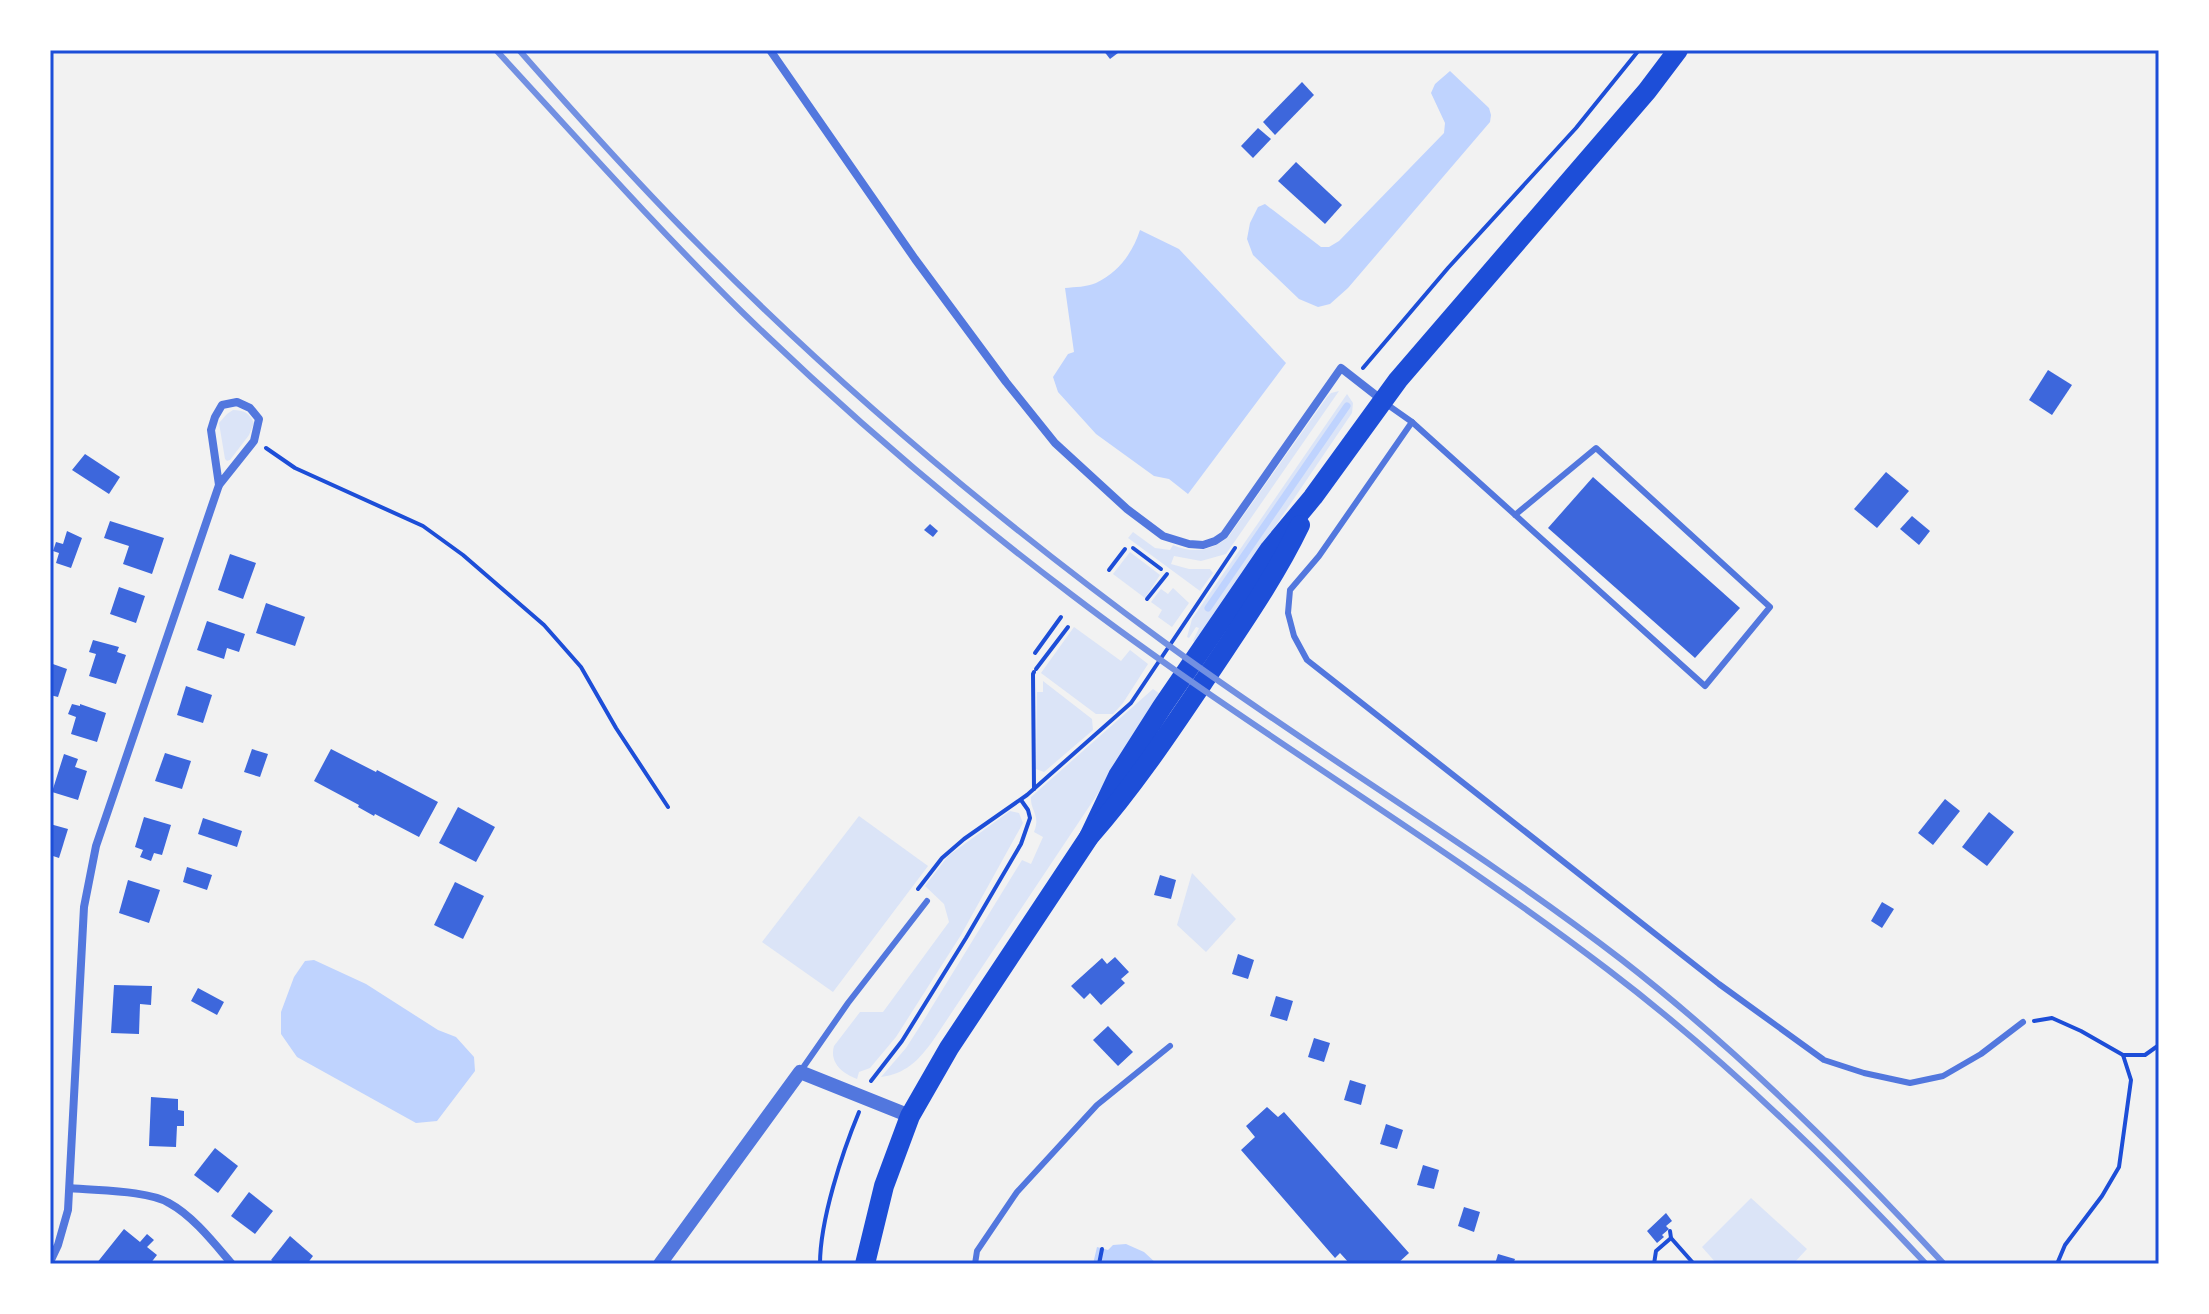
<svg xmlns="http://www.w3.org/2000/svg" width="2209" height="1314" viewBox="0 0 2209 1314" font-family="'DM Sans',sans-serif">
<rect width="100%" height="100%" fill="#f2f2f2"/>
<!-- green -->
<g fill="#dbe4f7">
<path d="M1339,391l-113,163 -25,7 -27,-5 -3,8 18,5h21l3,4 -13,18 -72,-53 5,-6 22,16 15,2 3,-5c20,9 40,6 56,-9l98,-139 4,-4z"/>
<polygon points="1347,394 1353,403 1352,413 1196,643 1193,641 1199,628 1196,627 1189,638 1187,637 1192,619"/>
<path d="M233,410c11,0 16,3 21,13l-5,12 -19,25 -3,1 -2,-2 -6,-36 8,-9z"/>
<polygon points="1130,552 1160,575 1145,598 1113,574"/>
<polygon points="1173,588 1189,603 1172,627 1158,617 1162,610 1151,602 1161,589 1168,594"/>
<polygon points="1074,627 1121,661 1130,650 1148,664 1123,703 1113,714 1096,714 1041,673"/>
<polygon points="1043,681 1092,719 1093,730 1044,772 1036,769 1037,692 1043,692"/>
<path d="M1153,689l10,7 -231,346c-14,19 -27,32 -51,35l25,-29 16,-25 100,-163 9,4 12,-27 -9,-5c7,-17 -4,-21 -3,-35z"/>
<path d="M1010,811l9,2 4,10 -62,112 -65,102 -26,31 -11,4 -2,7c-14,-5 -28,-16 -23,-33l26,-34h23l66,-90 -5,-18 -19,-18 23,-30z"/>
<polygon points="859,816 928,866 833,992 762,942"/>
<polygon points="1192,873 1236,919 1206,952 1177,925"/>
<polygon points="1751,1198 1807,1249 1793,1264 1717,1264 1702,1247"/>
</g>
<!-- water -->
<g fill="#bfd3fe">
<polygon points="1450,71 1489,108 1491,115 1490,122 1348,288 1330,304 1318,307 1299,299 1253,255 1247,239 1250,223 1258,207 1265,204 1321,247 1329,247 1339,241 1444,133 1445,123 1431,93 1435,84"/>
<path d="M1140,230l39,19 107,114 -98,131 -19,-15 -15,-3 -58,-42 -38,-42 -5,-15 15,-23 6,-2 -9,-64c10,-1 22,-1 31,-5 23,-11 37,-31 44,-53z"/>
<polygon points="314,960 366,984 438,1030 456,1037 474,1057 475,1071 437,1121 416,1123 297,1057 281,1034 281,1012 294,977 305,961"/>
<polygon points="1126,1244 1144,1252 1157,1264 1093,1264 1097,1247 1108,1250 1113,1245"/>
</g>
<g fill="none" stroke-linecap="round" stroke-linejoin="round">
<!-- stream -->
<polyline stroke="#bfd3fe" stroke-width="7" points="1208,608 1347,406"/>
</g>
<!-- building -->
<g fill="#3d67dc">
<polygon points="1103,50 1116,50 1118,53 1110,59"/>
<polygon points="1302,82 1314,95 1275,135 1263,122"/>
<polygon points="1258,128 1271,139 1253,158 1241,146"/>
<polygon points="1296,162 1342,205 1325,224 1278,181"/>
<polygon points="2048,370 2072,385 2052,415 2029,400"/>
<polygon points="85,454 120,477 109,494 72,470"/>
<polygon points="1886,472 1909,491 1877,528 1854,509"/>
<polygon points="1593,477 1740,608 1695,658 1548,528"/>
<polygon points="1912,516 1930,531 1919,545 1900,529"/>
<polygon points="110,521 164,538 152,574 123,564 129,546 104,538"/>
<polygon points="930,524 938,531 933,537 924,530"/>
<polygon points="67,531 82,538 71,568 56,563 59,553 53,551 56,542 63,544"/>
<polygon points="230,554 256,563 243,599 218,590"/>
<polygon points="119,587 145,596 136,623 110,614"/>
<polygon points="266,603 305,617 295,646 256,633"/>
<polygon points="207,621 245,634 239,652 227,648 224,659 197,650"/>
<polygon points="93,640 119,647 117,652 126,655 116,684 89,676 96,654 89,652"/>
<polygon points="50,663 67,669 58,697 50,695"/>
<polygon points="186,686 212,695 203,723 177,715"/>
<polygon points="72,704 80,706 80,704 106,713 97,742 71,734 76,717 68,714"/>
<polygon points="252,749 268,754 260,777 244,772"/>
<polygon points="331,749 376,772 377,770 438,802 419,837 375,814 374,816 358,807 359,805 314,781"/>
<polygon points="165,753 191,761 182,789 155,781"/>
<polygon points="64,754 78,759 75,767 87,771 78,800 52,792"/>
<polygon points="1945,799 1960,811 1933,845 1918,833"/>
<polygon points="458,807 495,827 476,862 439,843"/>
<polygon points="1989,812 2014,832 1987,866 1962,847"/>
<polygon points="144,817 171,825 162,855 154,853 151,861 140,857 143,850 135,847"/>
<polygon points="203,818 242,831 237,847 198,834"/>
<polygon points="50,824 68,829 59,858 50,855"/>
<polygon points="187,867 212,875 207,890 183,882"/>
<polygon points="1160,875 1176,880 1171,899 1154,895"/>
<polygon points="128,880 160,890 149,923 119,913"/>
<polygon points="455,882 484,896 463,939 434,925"/>
<polygon points="1882,902 1894,909 1882,928 1871,921"/>
<polygon points="1238,954 1254,960 1248,979 1232,974"/>
<polygon points="1115,957 1129,972 1121,979 1125,983 1101,1005 1090,993 1084,999 1071,986 1102,958 1107,964"/>
<polygon points="114,985 152,986 151,1005 140,1004 139,1034 111,1033"/>
<polygon points="198,988 224,1002 217,1015 191,1001"/>
<polygon points="1276,996 1293,1001 1287,1021 1270,1016"/>
<polygon points="1108,1026 1133,1052 1118,1066 1093,1040"/>
<polygon points="1314,1038 1330,1043 1324,1062 1308,1057"/>
<polygon points="1350,1080 1366,1085 1361,1105 1344,1100"/>
<polygon points="151,1097 178,1099 178,1110 184,1111 184,1126 177,1126 176,1147 149,1146"/>
<polygon points="1267,1107 1278,1117 1284,1112 1409,1253 1397,1264 1350,1264 1340,1253 1335,1258 1241,1150 1255,1137 1246,1126"/>
<polygon points="1386,1124 1403,1130 1397,1149 1380,1144"/>
<polygon points="215,1148 238,1166 218,1193 194,1175"/>
<polygon points="1423,1165 1439,1170 1434,1189 1417,1185"/>
<polygon points="249,1192 273,1211 255,1234 231,1216"/>
<polygon points="1464,1207 1480,1212 1474,1232 1458,1226"/>
<polygon points="1666,1213 1672,1221 1666,1226 1669,1229 1662,1235 1664,1237 1657,1243 1647,1231"/>
<polygon points="124,1229 140,1242 147,1234 154,1240 147,1247 157,1255 150,1264 96,1264"/>
<polygon points="290,1236 313,1256 307,1264 277,1264 271,1260"/>
<polygon points="1498,1254 1515,1259 1513,1264 1495,1264"/>
</g>
<g fill="none" stroke-linecap="round" stroke-linejoin="round">
<!-- path -->
<g stroke="#1d4ed8" stroke-width="4">
<polyline points="1363,368 1448,268 1576,128 1639,50"/>
<polyline points="266,448 295,468 423,526 463,555 544,625 581,667 616,728 668,807"/>
<polyline points="1133,548 1161,569"/>
<polyline points="1109,570 1125,549"/>
<polyline points="1147,599 1167,574"/>
<polyline points="1035,653 1061,617"/>
<polyline points="1036,669 1068,627"/>
<polyline points="1034,789 1033,674 1034,672"/>
<polyline points="918,889 942,858 964,839 1027,795 1131,703 1235,548"/>
<polyline points="2034,1021 2052,1018 2081,1031 2123,1055 2145,1055 2159,1045"/>
<polyline points="871,1081 902,1041 966,938 1021,844 1030,818 1028,810 1021,800"/>
<polyline points="1670,1231 1671,1238 1694,1264"/>
<path d="M820,1264c0,-44 22,-111 39,-152"/>
<polyline points="1099,1264 1102,1249"/>
<polyline points="1654,1264 1656,1251 1671,1238"/>
<polyline points="2057,1264 2065,1245 2102,1196 2119,1167 2131,1080 2123,1055"/>
</g>
<!-- service -->
<g stroke="#5277de" stroke-width="6">
<polyline points="1385,403 1412,422 1705,686 1770,607 1596,448 1515,515"/>
<polyline points="1412,422 1319,556 1290,590 1288,613 1294,636 1307,660 1719,984 1824,1060 1864,1073 1910,1083 1943,1076 1981,1054 2023,1022"/>
<polyline points="800,1072 848,1003 927,901"/>
<polyline points="975,1264 977,1251 1017,1192 1097,1105 1170,1046"/>
</g>
<!-- minor -->
<g stroke="#5277de" stroke-width="8">
<polyline points="770,50 915,259 1006,382 1055,443 1127,509 1163,536 1189,544 1203,545 1215,541 1224,535 1341,368 1382,400"/>
<path d="M70,1188c26,3 77,2 99,15 24,13 45,40 63,61"/>
<polyline points="50,1262 58,1245 68,1210 84,907 96,846 219,485 254,441 259,419 250,408 237,402 222,405 215,417 211,430 219,485"/>
</g>
<!-- tertiary -->
<polyline stroke="#5277de" stroke-width="14" points="660,1264 800,1072 910,1116"/>
<!-- primary -->
<g stroke="#1d4ed8" stroke-width="20">
<polyline points="1089,837 1118,776 1162,707 1270,549 1313,497 1398,380 1647,91 1678,50"/>
<path d="M865,1264l19,-78 26,-70 39,-68 140,-211c44,-50 80,-104 117,-159 33,-50 68,-99 94,-153"/>
</g>
<!-- rail -->
<g stroke="#7290e2" stroke-width="6">
<path d="M496,50c81,88 161,178 246,262 104,101 215,196 330,283 173,132 362,242 535,374 116,88 220,189 319,295"/>
<path d="M519,50c58,66 117,132 179,194 144,146 301,277 466,398 150,110 311,205 458,318 117,91 222,195 322,304"/>
</g>
</g>
<!-- border -->
<rect width="2209" height="1314" fill="none" stroke="#ffffff" stroke-width="104"/>
<rect x="52" y="52" width="2105" height="1210" fill="none" stroke="#1d4ed8" stroke-width="3"/>
</svg>
